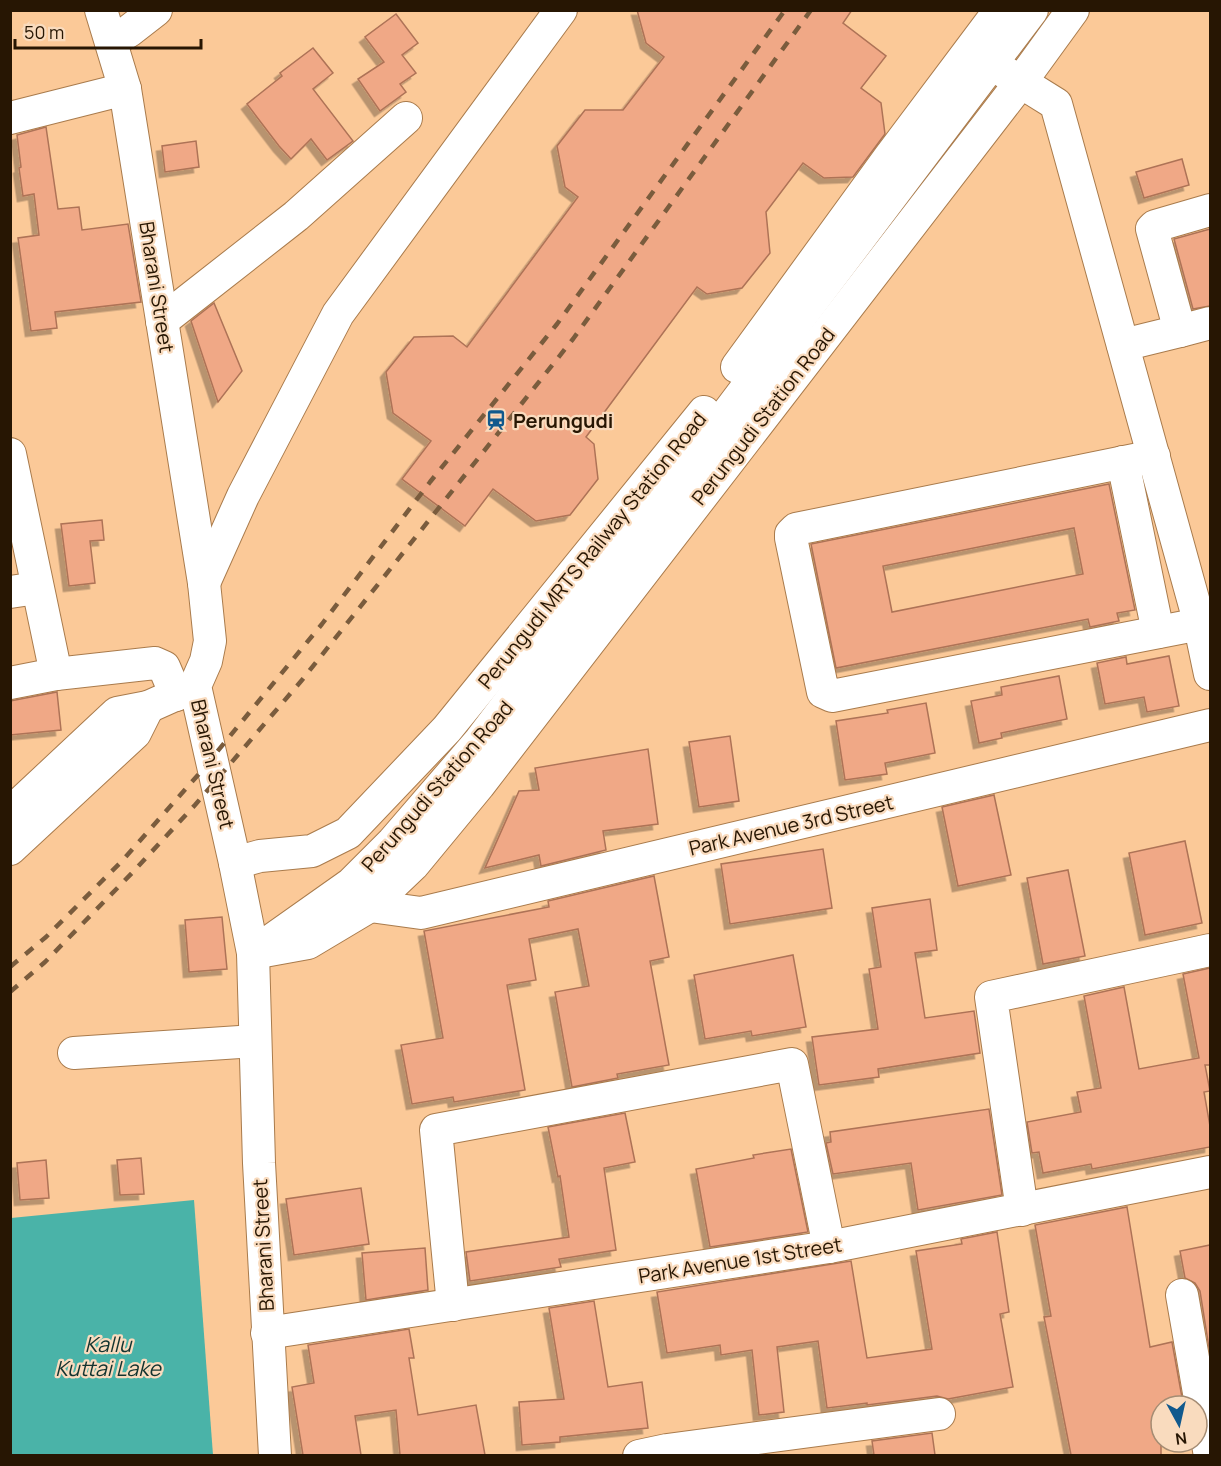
<svg xmlns="http://www.w3.org/2000/svg" width="1221" height="1466" viewBox="0 0 1221 1466" font-family="Manrope,sans-serif">
<defs>
<filter id="shadow"><feDropShadow dx="-5.5" dy="5.5" stdDeviation="0" flood-color="#0004"/></filter>
</defs>
<rect width="100%" height="100%" fill="#fbc998"/>
<!-- water -->
<polygon fill="#4ab3a8" points="194,1200 213,1455 11,1455 11,1218"/>
<!-- building -->
<g fill="#f0a886" stroke="#ae7357" stroke-width="1.5" fill-rule="evenodd" filter="url(#shadow)">
<polygon points="637,10 852,10 843,23 886,56 861,88 881,103 885,134 853,177 824,178 803,163 766,212 770,253 742,288 707,294 697,287 586,437 594,444 598,479 570,515 536,521 493,489 465,526 402,479 431,441 393,413 386,372 414,337 453,336 467,347 578,197 565,187 557,146 585,110 623,110 664,57 646,43"/>
<polygon points="396,14 418,43 402,55 416,73 400,84 406,92 380,111 358,79 384,62 365,37"/>
<polygon points="313,48 333,73 313,89 353,141 327,160 311,139 291,159 279,146 247,104 282,76 280,73"/>
<polygon points="46,127 58,209 79,207 82,230 128,224 141,302 55,312 57,328 31,331 18,238 39,235 34,194 23,196 19,168 21,167 17,135"/>
<polygon points="196,141 199,167 165,172 162,146"/>
<polygon points="1182,159 1189,185 1144,198 1136,172"/>
<polygon points="1210,229 1210,306 1193,309 1174,239"/>
<polygon points="214,303 242,371 218,402 191,321"/>
<path d="M1109,484l26,126 -18,3 2,8 -29,6 -2,-8 -252,49 -25,-124zM1074,528l9,46 -191,38 -9,-46z"/>
<polygon points="102,520 104,540 90,541 95,583 69,586 61,524"/>
<polygon points="1169,656 1179,706 1147,712 1144,697 1105,704 1097,663 1126,657 1127,664"/>
<polygon points="1059,676 1067,719 1001,733 1002,738 979,743 971,701 1002,695 1001,687"/>
<polygon points="57,692 61,730 10,735 10,701"/>
<polygon points="926,703 935,753 885,763 887,774 845,780 836,721 888,713 887,710"/>
<polygon points="730,736 739,801 699,807 689,742"/>
<polygon points="648,749 658,824 603,831 606,850 541,866 539,855 485,868 519,791 539,790 535,768"/>
<polygon points="994,795 1011,875 958,886 942,807"/>
<polygon points="1185,841 1202,923 1145,935 1129,853"/>
<polygon points="823,849 832,908 730,924 721,864"/>
<polygon points="1068,870 1085,956 1043,964 1027,878"/>
<polygon points="654,876 669,957 650,961 669,1065 617,1074 618,1078 572,1087 555,992 589,986 578,929 529,939 536,980 507,985 525,1090 454,1102 453,1097 412,1104 401,1045 443,1038 424,931 549,907 548,901"/>
<polygon points="930,899 937,950 915,953 925,1018 974,1011 980,1053 878,1069 879,1077 819,1085 812,1037 878,1029 869,969 881,967 872,908"/>
<polygon points="222,917 227,969 189,972 185,920"/>
<polygon points="793,955 806,1027 752,1036 751,1031 705,1039 694,975"/>
<polygon points="1210,968 1210,1065 1205,1065 1210,1091 1204,1092 1210,1126 1210,1147 1092,1169 1091,1164 1043,1173 1039,1152 1032,1153 1027,1122 1081,1112 1077,1092 1101,1088 1084,996 1124,987 1139,1069 1199,1058 1183,974"/>
<polygon points="989,1109 1002,1195 918,1210 911,1163 833,1174 826,1143 831,1142 830,1132"/>
<polygon points="625,1113 635,1162 604,1168 616,1250 559,1259 561,1267 470,1281 466,1252 569,1237 560,1176 558,1177 548,1127"/>
<polygon points="791,1149 808,1232 710,1247 696,1169 754,1158 753,1155"/>
<polygon points="141,1158 144,1194 120,1195 117,1160"/>
<polygon points="46,1160 49,1198 20,1200 17,1163"/>
<polygon points="361,1188 369,1244 294,1255 286,1199"/>
<polygon points="1127,1207 1150,1347 1172,1342 1183,1403 1161,1406 1161,1455 1071,1455 1044,1317 1051,1316 1035,1225"/>
<polygon points="997,1232 1009,1312 1000,1314 1013,1387 948,1399 937,1396 867,1405 867,1403 827,1408 818,1341 777,1347 784,1412 759,1415 752,1350 721,1355 720,1345 667,1353 657,1292 851,1261 867,1358 932,1349 916,1251 962,1244 961,1239"/>
<polygon points="1210,1245 1210,1354 1200,1291 1195,1283 1185,1278 1180,1251"/>
<polygon points="425,1248 428,1290 366,1300 362,1253"/>
<polygon points="594,1301 608,1387 642,1382 648,1428 560,1437 560,1442 522,1445 519,1402 564,1399 549,1308"/>
<polygon points="409,1329 414,1358 409,1358 418,1415 476,1405 485,1455 400,1455 396,1410 355,1416 361,1455 303,1455 292,1387 314,1383 308,1345"/>
<polygon points="932,1433 935,1455 874,1455 872,1441"/>
</g>
<g fill="none" stroke-linecap="round" stroke-linejoin="round">
<!-- minor casing -->
<g stroke="#a97b4c" stroke-width="34">
<g id="minor">
<polyline points="101,10 125,89 204,583 210,641 206,661 195,686 235,863 253,953 259,1163 275,1456"/>
<polyline points="111,42 129,31 156,10"/>
<polyline points="1003,71 1056,104 1198,617 1210,674"/>
<polyline points="10,118 125,89"/>
<polyline points="162,321 296,216 406,118"/>
<polyline points="1180,331 1210,323"/>
<polyline points="1123,345 1180,331 1152,229 1155,226 1210,210"/>
<polyline points="737,367 889,158 1000,10"/>
<polyline points="10,454 56,674"/>
<polyline points="1154,456 796,529 791,534 791,538 823,692 832,696 1200,624"/>
<polyline points="1123,462 1158,632"/>
<polyline points="204,583 243,496 338,314 561,10"/>
<polyline points="10,592 37,588"/>
<polyline points="10,683 56,674 155,663 164,667 176,695"/>
<polyline points="10,813 117,713 148,707 195,686"/>
<polyline points="10,849 135,733 148,707"/>
<polyline points="235,863 260,856 312,851 348,833 447,729 704,412"/>
<polyline points="370,906 421,913 1210,725"/>
<polyline points="259,949 351,884 393,842 480,741 1032,10"/>
<polyline points="253,953 308,943 370,906 413,865 479,785 1020,83 1073,10"/>
<polyline points="74,1053 255,1041"/>
<polyline points="1022,1210 991,997 1210,950"/>
<polyline points="1182,1295 1210,1456"/>
<polyline points="453,1305 436,1130 792,1064 829,1247"/>
<polyline points="267,1333 829,1247 1210,1172"/>
<polyline points="639,1456 667,1450 939,1414"/>
</g>
</g>
<!-- minor -->
<use href="#minor" stroke="#fff" stroke-width="32"/>
<!-- rail -->
<g stroke="#7a5c3d" stroke-width="4.5" stroke-dasharray="10 10" stroke-linecap="butt">
<polyline points="10,967 46,937 122,861 198,775 322,624 430,482 557,324 785,10"/>
<polyline points="10,992 45,962 132,873 195,805 302,680 573,339 811,10"/>
</g>
</g>
<!-- icons -->
<defs>
<g id="station-bare" transform="scale(1.62)"><path d="M-3-6H3Q5-6 5-4V2Q5 4 3 4L4.5 6H3L1.5 4h-3L-3 6H-4.5L-3 4Q-5 4-5 2V-4Q-5-6-3-6ZM-3.5-4v3h7v-3ZM-3.5 1v1.5H-2V1ZM2 1v1.5H3.5V1Z" fill="#11598d" stroke="#f9dbbe" stroke-width="2.5" paint-order="stroke"/></g>
</defs>
<g fill-rule="evenodd">
<use href="#station-bare" x="496" y="420"/>
</g>
<g text-anchor="middle" dominant-baseline="central" stroke-width="4.5" stroke-linejoin="round" paint-order="stroke">
<!-- street labels -->
<g font-size="20" fill="#271603" stroke="#f9dbbe">
<text transform="translate(157 287) rotate(81)">Bharani Street</text>
<text transform="translate(763 416) rotate(-52)">Perungudi Station Road</text>
<text transform="translate(592 550) rotate(-51)">Perungudi MRTS Railway Station Road</text>
<text transform="translate(213 764) rotate(77)">Bharani Street</text>
<text transform="translate(437 786) rotate(-49)">Perungudi Station Road</text>
<text transform="translate(791 825) rotate(-13)">Park Avenue 3rd Street</text>
<text transform="translate(263 1245) rotate(-93)">Bharani Street</text>
<text transform="translate(740 1260) rotate(-9)">Park Avenue 1st Street</text>
</g>
<!-- poi labels -->
<g font-size="20" font-weight="bold" fill="#271603" stroke="#f9dbbe" text-anchor="start">
<text x="513" y="420">Perungudi</text>
</g>
<!-- water labels -->
<g font-size="21" font-style="italic" fill="#12332f" stroke="#f9dbbe">
<text x="108" y="1344">Kallu<tspan x="108" dy="24">Kuttai Lake</tspan></text>
</g>
</g>
<!-- border -->
<rect width="1221" height="1466" fill="none" stroke="#271603" stroke-width="24"/>
<!-- north arrow -->
<g transform="translate(1179 1424) rotate(172)"><circle r="28" fill="#f9dbbe" stroke="#a58c73" stroke-width="1.5"/>
<path d="M0-4.5L10 22L0 15L-10 22Z" fill="#11598d"/>
<text y="-9" font-size="16" font-weight="bold" text-anchor="middle" fill="#271603">N</text>
</g>
<!-- scale -->
<path d="M15 39v9h186v-9" fill="none" stroke="#271603" stroke-width="3"/>
<text x="24" y="39" font-size="18" fill="#271603" stroke="#f9dbbe" stroke-width="4.5" paint-order="stroke">50 m</text>
</svg>
